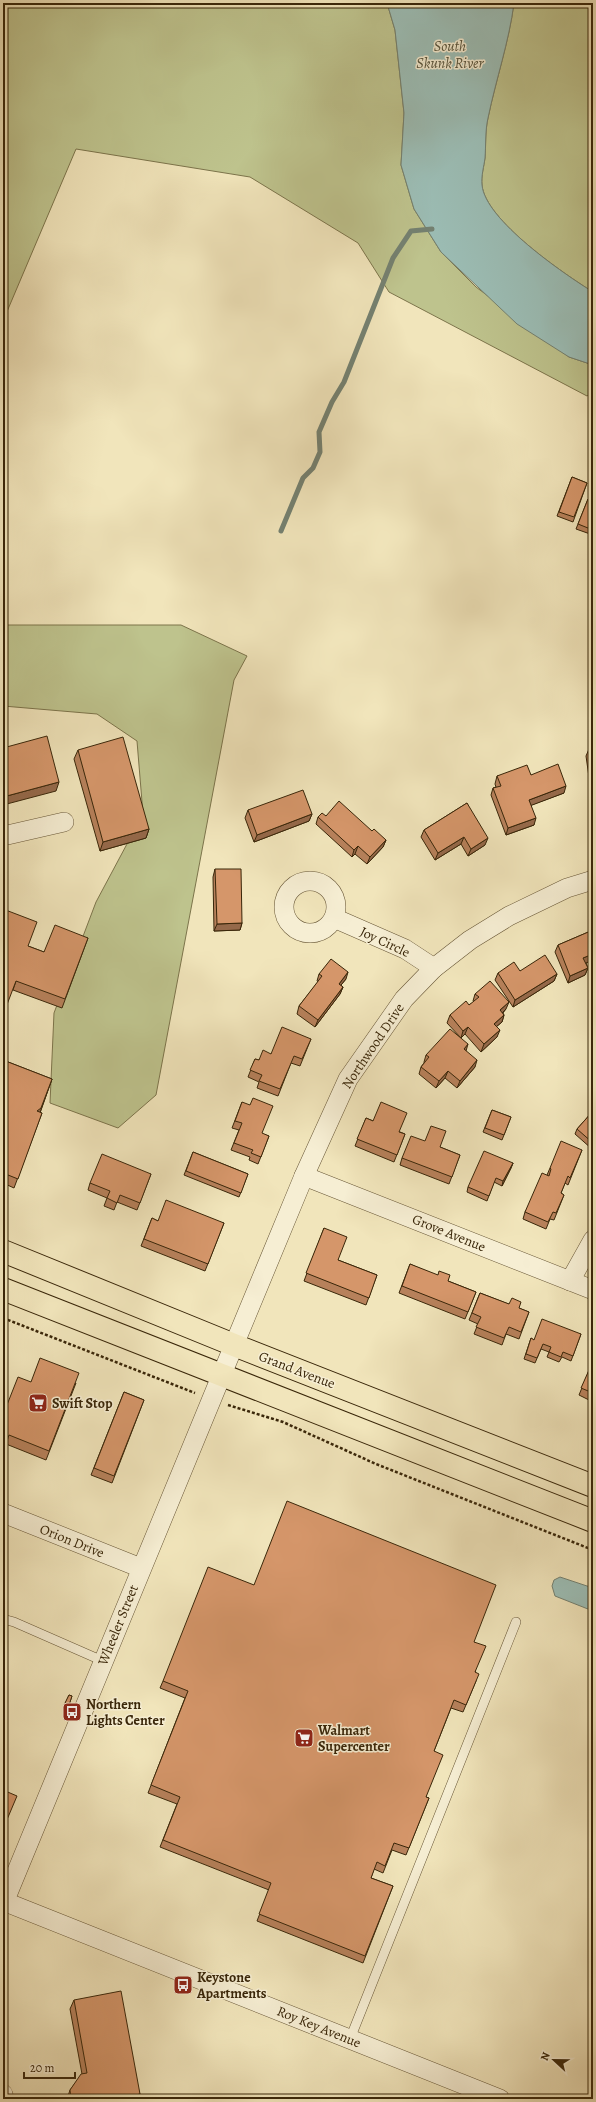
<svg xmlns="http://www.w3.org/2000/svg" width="596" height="2102" viewBox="0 0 596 2102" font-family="Alegreya,serif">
<rect width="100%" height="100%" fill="#f1e5bb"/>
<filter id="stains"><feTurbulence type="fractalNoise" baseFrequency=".005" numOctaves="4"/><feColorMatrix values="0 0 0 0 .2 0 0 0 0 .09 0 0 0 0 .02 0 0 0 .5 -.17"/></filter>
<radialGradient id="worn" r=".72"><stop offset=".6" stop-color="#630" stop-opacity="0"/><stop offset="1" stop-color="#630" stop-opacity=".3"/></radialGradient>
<!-- green -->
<g fill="#bec38d" stroke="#7c744b">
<polygon points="3,3 387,3 395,30 404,113 401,165 414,209 441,252 476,287 569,357 593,365 593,392 587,396 389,292 358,243 250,177 76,149 3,321"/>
<path d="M514,3h79v289c-29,-18 -108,-72 -111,-107 -1,-9 2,-19 3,-27 1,-13 0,-27 3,-40 8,-39 21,-76 26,-115z"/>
<polygon points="3,625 181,625 247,656 234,680 156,1095 118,1128 50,1103 54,1013 96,902 143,814 137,741 97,714 3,706"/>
</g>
<!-- water -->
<g fill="#9cbeb6" stroke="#748171">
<path d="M387,3h127c-5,39 -18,76 -26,115 -3,13 -2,27 -3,40 -1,8 -4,18 -3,27 3,35 82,89 111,107v73l-24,-8 -52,-33 -76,-72 -27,-43 -13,-44 3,-52 -9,-83z"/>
<polygon points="560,1577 593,1588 593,1611 555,1596 552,1586 554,1580"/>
</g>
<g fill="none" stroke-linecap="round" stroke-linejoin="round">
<!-- stream -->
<polyline stroke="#748171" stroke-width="5" points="281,531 303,478 313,468 320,452 319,432 332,402 344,382 393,258 411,231 432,229"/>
<!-- service casing -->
<g stroke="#675636" stroke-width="10">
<g id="service">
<polyline points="3,1619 14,1622 103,1661"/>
<polyline points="350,2039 516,1622"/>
</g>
</g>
<!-- minor casing -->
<g stroke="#675636" stroke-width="20">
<g id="minor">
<polyline points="3,836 64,822"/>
<circle cx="310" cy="907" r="26"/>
<polyline points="334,918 405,949 434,968"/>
<polyline points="304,1176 593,1290"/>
<polyline points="570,1281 593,1240"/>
<polyline points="3,1513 141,1568"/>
<polyline points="3,1901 500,2099"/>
<polyline points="3,1905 234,1345 304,1176 348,1079 404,999 434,968 470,940 509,916 567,888 593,880"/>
<polyline points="3,2094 4,2099"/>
</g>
</g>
<!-- primary casing -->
<g stroke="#392609" stroke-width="24">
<g id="primary">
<polyline points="3,1251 234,1345 593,1486"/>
<polyline points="3,1289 593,1521"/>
</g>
</g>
<!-- path -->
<g stroke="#392609" stroke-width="2.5" stroke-dasharray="3 2" stroke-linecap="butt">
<polyline points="3,1318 195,1393"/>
<polyline points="228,1405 283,1422 376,1464 593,1550"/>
</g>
<!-- service -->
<use href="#service" stroke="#f6eed3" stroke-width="9"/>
<!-- minor -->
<use href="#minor" stroke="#f6eed3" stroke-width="19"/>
<!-- primary -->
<use href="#primary" stroke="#f1e5bb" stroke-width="22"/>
</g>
<!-- wall -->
<g fill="#b7815b" stroke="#392609">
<polygon points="572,477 587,483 573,522 557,516"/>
<polygon points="588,499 593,501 593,535 576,529"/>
<polygon points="593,748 593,784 590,784 586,756 589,749"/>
<polygon points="78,750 149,829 146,838 100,851 74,759"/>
<polygon points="531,775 564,793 531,805 534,825 506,835 491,795 493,788 496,787 495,784 497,776"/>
<polygon points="467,803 485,845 468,856 461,844 435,860 421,837 424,830"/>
<polygon points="248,810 312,814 309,821 254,842 245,818"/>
<polygon points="326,816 372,831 386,840 383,847 367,864 355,854 352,857 316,824 318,817"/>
<polygon points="215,869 242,923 240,930 214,931 213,877"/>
<polygon points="593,930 593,967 591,961 586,963 588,968 585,975 568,983 555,952 558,945"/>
<polygon points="88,938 62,1008 13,990 28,946 44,952"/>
<polygon points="520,971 557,974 554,981 513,1007 495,980 498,973"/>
<polygon points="319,974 346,979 341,985 343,987 340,994 315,1027 297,1014 299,1006 318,982 317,981"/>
<polygon points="475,994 506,1009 503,1013 504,1015 502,1022 496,1027 497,1037 481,1052 465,1034 461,1038 447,1023 450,1015 469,1005 474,1002 473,1001"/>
<polygon points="311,1039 300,1066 291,1063 278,1096 257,1088 259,1082 248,1077 255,1059 259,1060 271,1054"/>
<polygon points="466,1051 475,1067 457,1088 445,1078 436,1088 419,1074 421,1067 424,1063 424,1062 426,1055"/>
<polygon points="3,1060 52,1079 40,1113 42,1113 14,1188 3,1183"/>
<polygon points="242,1102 262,1134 269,1136 258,1164 249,1160 250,1157 231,1150 239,1130 232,1128"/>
<polygon points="492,1110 511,1117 502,1140 483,1132"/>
<polygon points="593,1111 593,1148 592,1149 575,1134 577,1129"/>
<polygon points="366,1118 405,1134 394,1162 355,1146"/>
<polygon points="440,1147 460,1155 449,1184 400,1165 402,1158"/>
<polygon points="582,1150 568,1185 565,1183 561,1193 564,1195 554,1220 550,1219 546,1229 523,1219 525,1212 547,1175 550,1168"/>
<polygon points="193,1152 248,1174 239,1197 184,1175"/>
<polygon points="513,1163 511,1168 502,1186 494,1182 487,1201 467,1192 468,1187"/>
<polygon points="151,1174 137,1210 117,1202 114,1210 104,1206 107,1198 88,1190 90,1183"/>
<polygon points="152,1218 158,1221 224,1223 205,1271 141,1246"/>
<polygon points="324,1228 338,1260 377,1275 366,1305 304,1281"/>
<polygon points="410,1264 448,1281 476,1292 465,1319 399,1293"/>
<polygon points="480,1293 529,1312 519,1339 506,1334 502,1345 474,1334 478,1324 469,1320"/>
<polygon points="581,1334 571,1361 562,1357 559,1362 547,1357 549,1352 541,1349 535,1363 524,1359 531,1338 534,1340"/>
<polygon points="593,1361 593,1402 579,1395"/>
<polygon points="76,1383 46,1460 6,1444 3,1452 3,1415"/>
<polygon points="124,1392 144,1400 112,1483 91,1475"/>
<polygon points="254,1585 474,1642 476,1681 463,1712 451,1708 434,1751 426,1797 429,1798 406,1855 392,1850 383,1873 374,1869 371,1878 393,1886 363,1963 257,1921 269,1890 160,1847 177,1804 148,1793 185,1698 160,1688 163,1681"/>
<polygon points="69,1695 72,1696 68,1708 64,1706"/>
<polygon points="74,2000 140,2094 138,2099 67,2099 70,2090 82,2074 70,2009"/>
</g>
<!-- shaded-wall -->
<g fill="#95694a" stroke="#392609">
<polygon points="592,777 593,777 593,784 590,784"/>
<polygon points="59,782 56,791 3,805 3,797"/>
<polygon points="566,786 564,793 527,807 529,800"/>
<polygon points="312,814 309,821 254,842 257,835"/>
<polygon points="536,818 534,825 506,835 508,828"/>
<polygon points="149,829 146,838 100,851 103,842"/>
<polygon points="464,837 461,844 435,860 438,853"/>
<polygon points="488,838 485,845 468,856 471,849"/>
<polygon points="386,840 383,847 367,864 370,857"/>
<polygon points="358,846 355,854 352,857 354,850"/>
<polygon points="242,923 240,930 214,931 217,924"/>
<polygon points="593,954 591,961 581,965 583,958"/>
<polygon points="588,968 585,975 568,983 570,976"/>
<polygon points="348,972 346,979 336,991 339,984"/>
<polygon points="557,974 554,981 513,1007 515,1000"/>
<polygon points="343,987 340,994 315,1027 318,1020"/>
<polygon points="509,1002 506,1009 498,1017 500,1010"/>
<polygon points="504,1015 502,1022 491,1031 494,1024"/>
<polygon points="468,1027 465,1034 461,1038 463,1031"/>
<polygon points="500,1030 497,1037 481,1052 484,1044"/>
<polygon points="468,1044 466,1051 464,1049"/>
<polygon points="477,1060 475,1067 457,1088 460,1081"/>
<polygon points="448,1071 445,1078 436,1088 439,1081"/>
<polygon points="52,1079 38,1118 37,1111"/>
<polygon points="513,1163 511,1168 502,1186 503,1181"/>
<polygon points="140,2094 138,2099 120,2099 121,2098"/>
</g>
<!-- building -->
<g fill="#d5966a" stroke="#392609">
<polygon points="572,477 587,483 574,517 559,512"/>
<polygon points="588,499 593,501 593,530 578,524"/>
<polygon points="47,736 59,782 3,797 3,748"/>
<polygon points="123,737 149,829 103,842 78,750"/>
<polygon points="593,748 593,777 592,777 589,749"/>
<polygon points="558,764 566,786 529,800 536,818 508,828 493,788 501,786 497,776 527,765 531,775"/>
<polygon points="303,790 312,814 257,835 248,810"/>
<polygon points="339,801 372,831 374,829 386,840 370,857 358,846 354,850 318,817 322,813 326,816"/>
<polygon points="467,803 488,838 471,849 464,837 438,853 424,830"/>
<polygon points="215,869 241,869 242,923 217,924"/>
<polygon points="3,909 37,922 28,946 44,952 55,925 88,938 65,999 16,981 3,1015"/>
<polygon points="593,930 593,954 583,958 588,968 570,976 558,945"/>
<polygon points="545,955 557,974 515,1000 498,973 514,962 520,971"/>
<polygon points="331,959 348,972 339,984 343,987 318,1020 299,1006 322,976 319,974"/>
<polygon points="490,981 509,1002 500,1010 504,1015 494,1024 500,1030 484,1044 468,1027 463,1031 450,1015 466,1001 469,1005 479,997 475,994"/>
<polygon points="282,1027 311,1039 302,1059 294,1056 280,1089 259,1081 262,1075 250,1070 255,1059 259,1060 263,1050 271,1054"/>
<polygon points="450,1029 468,1044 464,1049 477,1060 460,1081 448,1071 439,1081 421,1067 429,1057 426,1055"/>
<polygon points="3,1060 52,1079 41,1108 37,1111 42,1113 18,1179 3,1173"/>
<polygon points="253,1098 273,1106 262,1133 269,1136 261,1157 251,1153 253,1150 234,1143 242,1123 235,1121 242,1102 250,1105"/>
<polygon points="381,1102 407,1113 399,1132 405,1134 397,1155 357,1139 366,1118 373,1121"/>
<polygon points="492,1110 511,1117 504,1135 485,1128"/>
<polygon points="593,1111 593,1143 577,1129"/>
<polygon points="431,1126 446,1131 440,1147 460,1155 452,1177 402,1158 411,1136 425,1141"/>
<polygon points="561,1141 582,1150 570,1178 568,1176 561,1193 564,1195 556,1213 553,1212 548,1222 525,1212 542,1173 549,1176 551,1169 550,1168"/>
<polygon points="484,1151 513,1163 503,1181 496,1178 489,1196 468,1187"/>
<polygon points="193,1152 248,1174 241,1193 186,1171"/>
<polygon points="102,1154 151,1174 140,1203 120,1195 117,1203 107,1198 110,1191 90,1183"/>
<polygon points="166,1200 224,1223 208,1264 144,1239 152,1218 158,1221"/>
<polygon points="324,1228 347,1237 338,1260 377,1275 369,1298 306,1273"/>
<polygon points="410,1264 438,1275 439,1271 450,1275 448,1281 476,1292 468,1312 402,1286"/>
<polygon points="480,1293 509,1304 512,1298 521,1302 519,1308 529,1312 521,1332 509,1327 504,1338 476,1327 481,1317 472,1313"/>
<polygon points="542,1319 581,1334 573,1356 563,1352 561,1357 549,1352 551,1347 543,1344 537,1358 526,1354 531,1338 534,1340"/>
<polygon points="40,1358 79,1373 49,1451 9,1435 5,1447 3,1446 3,1415 18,1377 31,1382"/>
<polygon points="593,1361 593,1393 581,1388"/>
<polygon points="124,1392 144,1400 114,1476 94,1468"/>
<polygon points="287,1501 496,1585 474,1642 486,1646 475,1672 479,1674 466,1705 454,1700 434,1751 443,1755 426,1797 429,1798 409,1848 394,1843 385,1866 377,1862 371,1878 393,1886 365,1956 259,1914 271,1883 163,1840 180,1797 151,1785 188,1691 163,1681 208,1567 254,1585"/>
<polygon points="69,1695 72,1696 69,1705 65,1703"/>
<polygon points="3,1790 17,1796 3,1829"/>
<polygon points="121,1991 140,2094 121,2098 120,2099 71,2099 70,2090 81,2074 87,2073 74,2000"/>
</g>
<!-- icons -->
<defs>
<g id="supermarket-square" transform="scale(1)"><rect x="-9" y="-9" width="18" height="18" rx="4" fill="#8f2418" stroke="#f6eed3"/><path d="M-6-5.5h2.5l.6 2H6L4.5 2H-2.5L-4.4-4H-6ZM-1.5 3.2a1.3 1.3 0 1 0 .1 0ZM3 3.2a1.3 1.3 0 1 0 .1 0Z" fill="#fff"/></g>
<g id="bus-square" transform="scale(1)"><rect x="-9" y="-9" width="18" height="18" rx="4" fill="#8f2418" stroke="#f6eed3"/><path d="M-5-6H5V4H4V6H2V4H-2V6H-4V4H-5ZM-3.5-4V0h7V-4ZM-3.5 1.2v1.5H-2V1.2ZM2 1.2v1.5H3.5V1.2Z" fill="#fff"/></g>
</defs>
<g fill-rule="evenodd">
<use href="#supermarket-square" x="38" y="1403"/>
<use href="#bus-square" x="72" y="1712"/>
<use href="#supermarket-square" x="304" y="1738"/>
<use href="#bus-square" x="183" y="1985"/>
</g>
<g text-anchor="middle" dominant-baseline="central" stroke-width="3" stroke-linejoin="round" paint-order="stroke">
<!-- street labels -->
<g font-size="14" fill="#392609" stroke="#f6eed3">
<text transform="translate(385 942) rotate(25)">Joy Circle</text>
<text transform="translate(373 1046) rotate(-56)">Northwood Drive</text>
<text transform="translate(449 1233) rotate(22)">Grove Avenue</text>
<text transform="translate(297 1370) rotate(21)">Grand Avenue</text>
<text transform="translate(72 1541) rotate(22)">Orion Drive</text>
<text transform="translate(118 1625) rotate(-68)">Wheeler Street</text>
<text transform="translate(319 2027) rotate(22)">Roy Key Avenue</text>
</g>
<!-- poi labels -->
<g font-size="14" font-weight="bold" fill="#392609" stroke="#f6eed3" text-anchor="start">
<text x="52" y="1403">Swift Stop</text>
<text x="86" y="1704">Northern<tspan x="86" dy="16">Lights Center</tspan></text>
<text x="318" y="1730">Walmart<tspan x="318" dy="16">Supercenter</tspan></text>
<text x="197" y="1977">Keystone<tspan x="197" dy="16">Apartments</tspan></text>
</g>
<!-- water labels -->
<g font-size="15" font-style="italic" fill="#57543d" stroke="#f6eed3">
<text x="450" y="46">South<tspan x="450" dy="17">Skunk River</tspan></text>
</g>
</g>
<!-- margin -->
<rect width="596" height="2102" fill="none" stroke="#f1e5bb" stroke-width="16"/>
<rect x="4" y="4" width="588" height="2094" fill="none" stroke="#392609" stroke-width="2"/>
<rect x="8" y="8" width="580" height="2086" fill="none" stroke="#392609"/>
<!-- north arrow -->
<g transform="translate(554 2060) rotate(292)" stroke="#f6eed3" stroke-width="3" paint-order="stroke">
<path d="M0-3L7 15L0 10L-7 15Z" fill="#392609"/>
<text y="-6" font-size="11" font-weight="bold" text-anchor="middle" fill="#392609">N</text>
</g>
<!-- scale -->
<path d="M24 2072v6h51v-6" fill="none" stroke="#392609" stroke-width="2"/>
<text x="30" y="2072" font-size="12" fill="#392609" stroke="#f6eed3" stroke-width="3" paint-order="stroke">20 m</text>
<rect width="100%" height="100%" filter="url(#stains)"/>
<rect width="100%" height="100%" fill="url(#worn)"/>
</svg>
